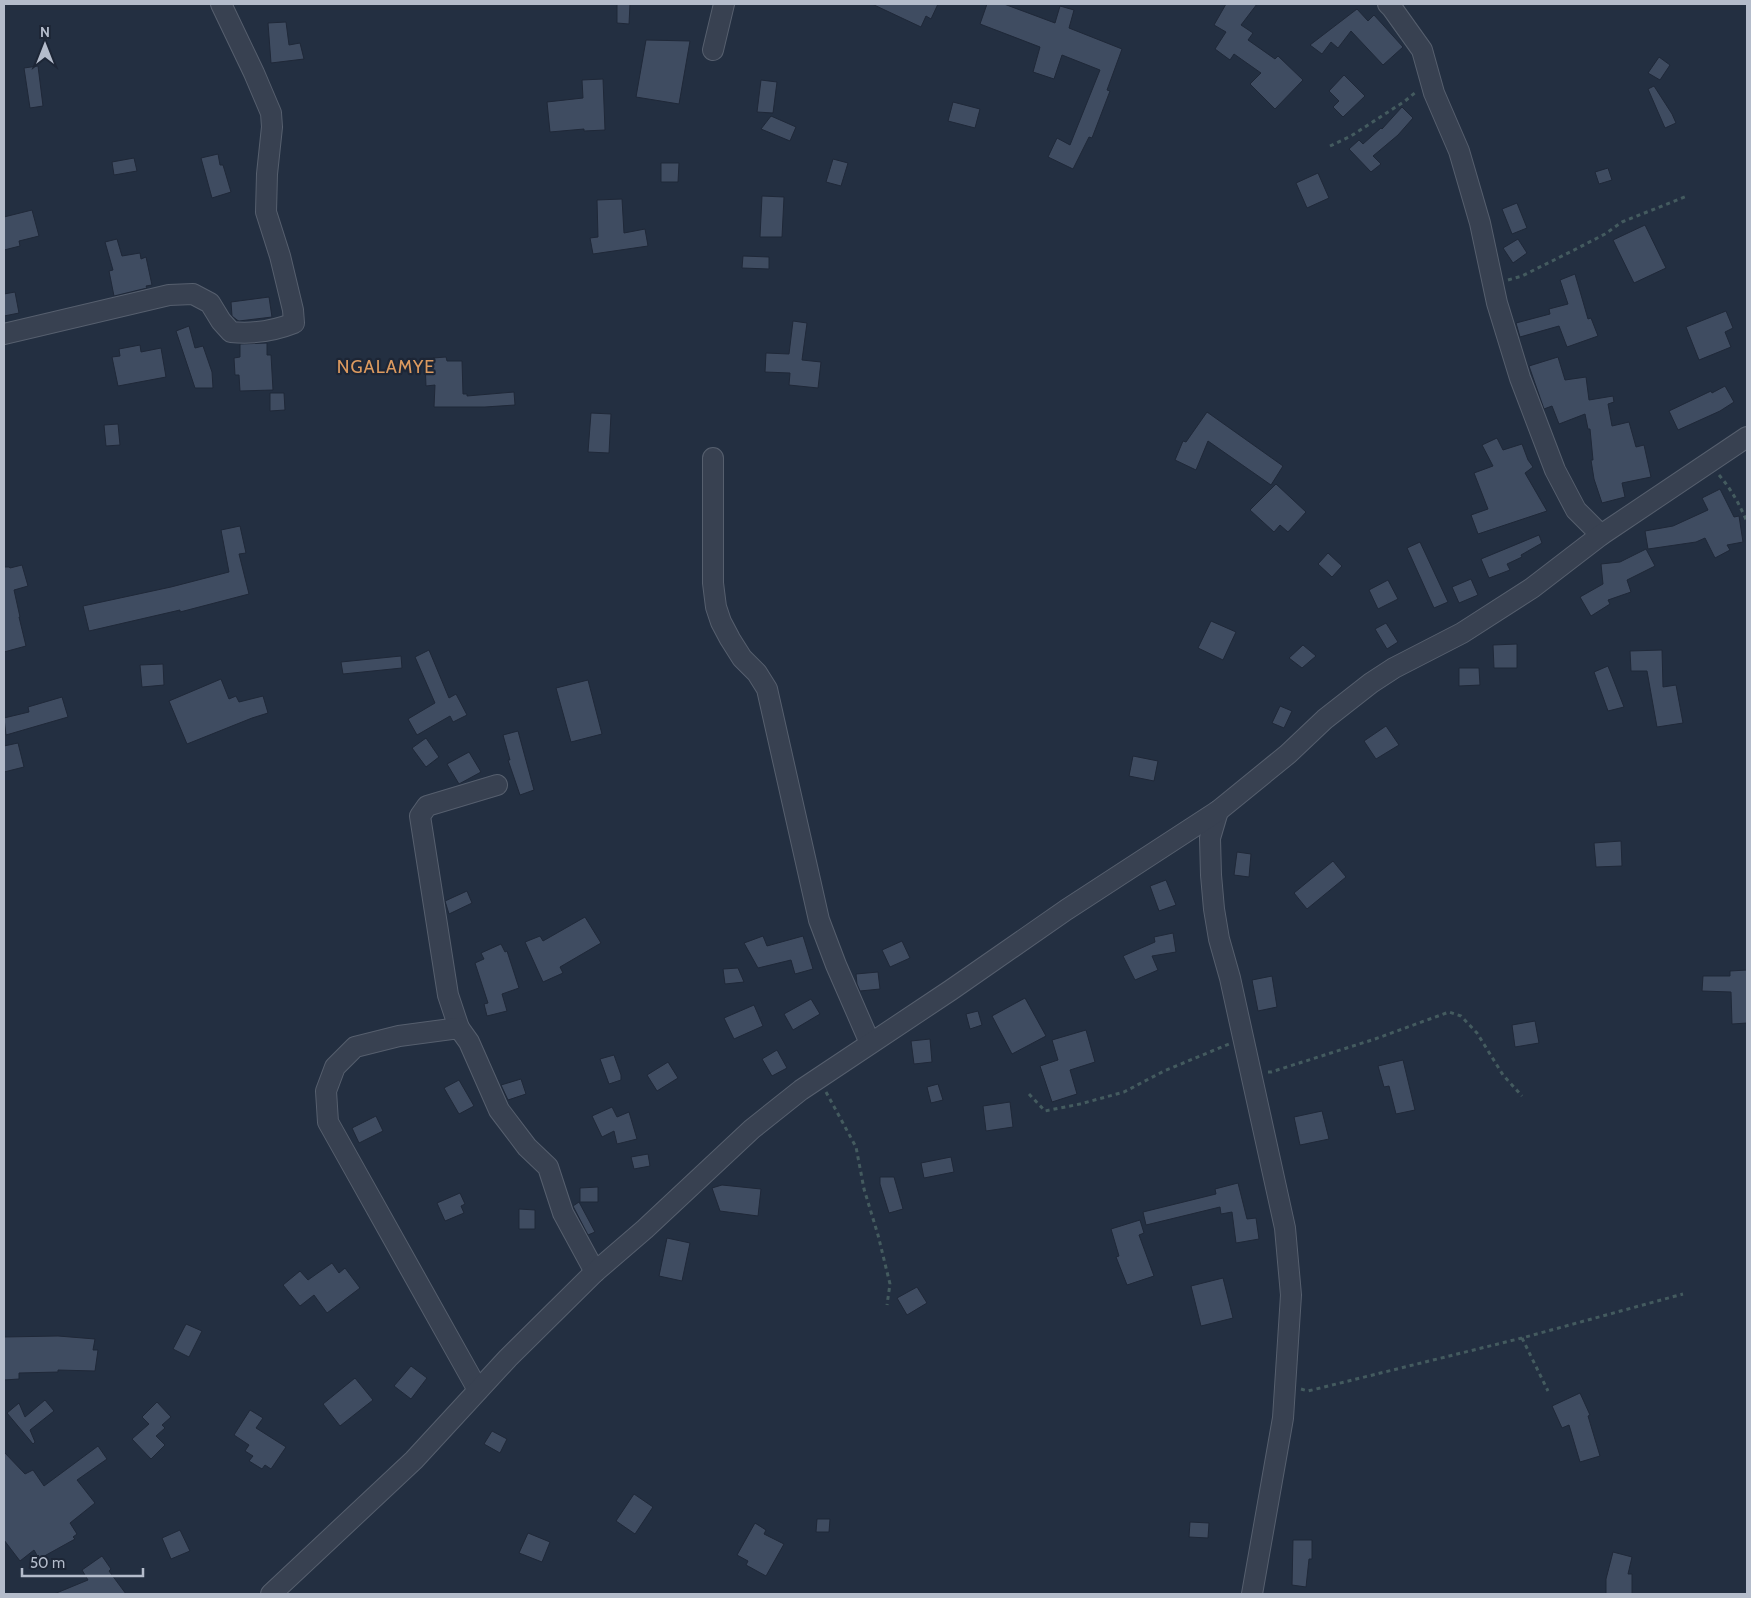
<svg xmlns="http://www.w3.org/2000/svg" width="1751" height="1598" viewBox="0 0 1751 1598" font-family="Cabin,sans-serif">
<rect width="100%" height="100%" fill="#232f41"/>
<!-- building -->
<g fill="#3f4c61" stroke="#1f2838">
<polygon points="617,4 630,4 629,24 617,23"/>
<polygon points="872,4 938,4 931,19 926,16 921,27"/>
<polygon points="987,4 1004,4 1055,23 1060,6 1074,10 1069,28 1122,49 1107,90 1110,91 1092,138 1089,137 1073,169 1048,157 1057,138 1070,145 1100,70 1062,55 1054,79 1033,72 1040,47 980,24"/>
<polygon points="1226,4 1257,4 1241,25 1253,33 1248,40 1275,59 1278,56 1303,80 1275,109 1250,84 1261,73 1234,54 1230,60 1215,49 1226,32 1214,25"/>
<polygon points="1357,9 1368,21 1374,15 1403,47 1383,65 1351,31 1338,48 1331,42 1322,54 1310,45"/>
<polygon points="286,22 289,45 300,43 304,59 271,63 268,23"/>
<polygon points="646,40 690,41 679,104 636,97"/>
<polygon points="1659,57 1670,65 1660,80 1648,73"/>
<polygon points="38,66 43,106 30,108 24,68"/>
<polygon points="1344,75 1365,96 1343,117 1333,107 1339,101 1329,91"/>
<polygon points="603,79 605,130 584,131 584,129 550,132 547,102 583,98 582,80"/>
<polygon points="761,80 777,82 773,113 757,112"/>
<polygon points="1654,86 1672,114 1676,123 1665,128 1648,89"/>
<polygon points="953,102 980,109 975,128 948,121"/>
<polygon points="1402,107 1413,118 1398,135 1373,156 1381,164 1371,172 1349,149 1359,140 1363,144 1381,128 1382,129"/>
<polygon points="771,116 796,127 790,141 761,129"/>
<polygon points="218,154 220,165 223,165 231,192 212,198 201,158"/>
<polygon points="134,158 137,171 114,175 112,162"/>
<polygon points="833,159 848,163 841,186 826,182"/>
<polygon points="661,163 679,163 678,182 661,182"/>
<polygon points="1608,168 1612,180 1599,184 1595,172"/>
<polygon points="1318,173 1329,198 1307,208 1296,183"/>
<polygon points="762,196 784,197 782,237 760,237"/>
<polygon points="622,199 624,233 645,229 648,246 593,254 590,238 598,237 597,200"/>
<polygon points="1517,203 1527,228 1512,234 1502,209"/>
<polygon points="32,210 39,236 19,241 20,246 4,250 4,217"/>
<polygon points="1645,225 1666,268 1634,283 1613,240"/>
<polygon points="117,239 122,256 140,253 141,259 146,257 152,285 146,286 147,288 114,296 109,271 113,270 105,242"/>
<polygon points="1518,239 1527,253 1513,263 1503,248"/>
<polygon points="743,256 769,257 769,269 742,268"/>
<polygon points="1575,274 1588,319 1591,318 1598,336 1567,347 1559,326 1520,337 1516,323 1550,314 1549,309 1568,304 1560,280"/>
<polygon points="15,292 19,313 4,316 4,294"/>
<polygon points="269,297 272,317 239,321 237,320 232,316 231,302"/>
<polygon points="1726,311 1733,328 1725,332 1731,347 1699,360 1686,327"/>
<polygon points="793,321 807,323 802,360 821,362 818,388 789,385 790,373 765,372 766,353 789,354"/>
<polygon points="189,326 195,348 203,346 212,372 213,388 195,388 176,331"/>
<polygon points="267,343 267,355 271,355 273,390 240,391 239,375 235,375 234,358 240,357 240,344"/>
<polygon points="140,345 141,352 161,348 166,377 118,386 112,357 120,356 119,349"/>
<polygon points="446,357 447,361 462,361 463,394 467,394 467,396 514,392 515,405 485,407 434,407 435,385 426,386 425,362 434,362 433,358"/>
<polygon points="1558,357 1565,380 1586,377 1589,400 1613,396 1614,402 1608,404 1612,426 1629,422 1636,447 1644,445 1651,477 1622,483 1625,497 1602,503 1594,479 1591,460 1593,460 1590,429 1588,429 1585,414 1559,424 1552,406 1544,409 1529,366"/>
<polygon points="1725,386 1734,402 1720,411 1678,430 1669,411 1711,391 1712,393"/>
<polygon points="270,393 284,393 285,410 270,411"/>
<polygon points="1207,412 1283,466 1271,485 1208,441 1196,470 1175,460 1183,441 1186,442"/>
<polygon points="591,413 611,414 609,453 588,452"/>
<polygon points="118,424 120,445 106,446 104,425"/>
<polygon points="1497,438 1503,450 1522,444 1528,460 1533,467 1525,473 1547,511 1478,534 1471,515 1488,509 1474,473 1493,466 1482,445"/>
<polygon points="1276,484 1306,512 1288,532 1280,525 1274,532 1250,510"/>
<polygon points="1720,489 1734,517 1739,516 1743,542 1727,545 1730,550 1715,558 1705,538 1696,542 1648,549 1645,531 1673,526 1708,510 1702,498"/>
<polygon points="240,526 246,553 239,554 249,594 180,612 180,610 89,631 83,606 171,587 229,572 221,530"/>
<polygon points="1539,535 1542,543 1521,555 1522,557 1507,564 1510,570 1489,578 1481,559"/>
<polygon points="1420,542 1448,602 1434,608 1407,548"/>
<polygon points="1646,549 1655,566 1627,580 1631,592 1608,600 1610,604 1591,616 1580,597 1603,584 1601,564 1620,562"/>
<polygon points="1328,553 1342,566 1332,577 1318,564"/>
<polygon points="22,565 28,586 14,590 20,617 19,617 26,646 4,652 4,567 9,567 10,568"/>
<polygon points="1471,579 1478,595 1459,603 1452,587"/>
<polygon points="1388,580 1398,599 1378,609 1369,590"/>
<polygon points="1211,621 1236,632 1223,660 1198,648"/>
<polygon points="1386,623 1398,642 1387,649 1375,629"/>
<polygon points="1517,644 1517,668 1494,668 1493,645"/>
<polygon points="1303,645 1316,656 1302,668 1289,658"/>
<polygon points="429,650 449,698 456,694 467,715 453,722 450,716 417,735 408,719 435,703 415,657"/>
<polygon points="1662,650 1663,687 1676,685 1683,723 1657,727 1647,671 1631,671 1630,651"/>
<polygon points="401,656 402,668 343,674 341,662"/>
<polygon points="163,664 164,685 142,687 140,665"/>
<polygon points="1608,666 1624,707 1608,711 1594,672"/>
<polygon points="1459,668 1479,668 1480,685 1459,686"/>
<polygon points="221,679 229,699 236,696 239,702 263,696 268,713 252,718 187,744 169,701"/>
<polygon points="588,680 602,734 571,742 556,688"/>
<polygon points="62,697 68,717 6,735 4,718 29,712 28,707"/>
<polygon points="1280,706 1292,711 1284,728 1272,723"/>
<polygon points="1386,726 1399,745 1376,759 1364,741"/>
<polygon points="518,731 534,790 520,795 508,760 510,760 503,735"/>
<polygon points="426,738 439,757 426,767 412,748"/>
<polygon points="18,743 24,767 4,772 4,746"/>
<polygon points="469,752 481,772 459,784 447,764"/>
<polygon points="1133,756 1158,761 1154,781 1129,776"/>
<polygon points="1621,841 1622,866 1596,867 1594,843"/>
<polygon points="1237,852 1251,854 1249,877 1234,875"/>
<polygon points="1333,861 1346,877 1307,909 1294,893"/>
<polygon points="1166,880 1176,905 1159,911 1150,886"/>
<polygon points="467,891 472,903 449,914 445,901"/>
<polygon points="585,917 601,943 560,967 563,973 543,982 525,942 540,936 543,941"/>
<polygon points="1173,933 1176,952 1152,956 1158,970 1135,980 1123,956 1155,942 1154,937"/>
<polygon points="763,936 767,946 803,936 813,969 795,974 791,960 758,968 744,943"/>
<polygon points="902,941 910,958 890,967 882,950"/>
<polygon points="501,944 505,952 507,951 519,988 502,994 507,1011 487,1016 484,1004 488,1003 475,963 484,959 481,953"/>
<polygon points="738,968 744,982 725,984 723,969"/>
<polygon points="1747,970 1747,1023 1732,1024 1731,992 1702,991 1703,976 1730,976 1730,971"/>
<polygon points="878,972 880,989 860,991 857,984 856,974"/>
<polygon points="1272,976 1277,1007 1258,1011 1252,980"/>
<polygon points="1025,998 1046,1036 1012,1054 992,1016"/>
<polygon points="811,999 820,1014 793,1030 784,1014"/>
<polygon points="754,1005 763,1026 734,1039 724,1018"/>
<polygon points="978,1011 982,1025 970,1029 966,1014"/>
<polygon points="1535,1021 1539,1043 1515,1047 1512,1025"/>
<polygon points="1086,1030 1095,1062 1070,1070 1077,1094 1052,1102 1040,1066 1058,1060 1052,1040"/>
<polygon points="930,1039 932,1062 914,1064 911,1041"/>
<polygon points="777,1050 787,1068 772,1076 762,1059"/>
<polygon points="614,1055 621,1075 621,1080 609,1084 600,1059"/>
<polygon points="1403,1060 1415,1110 1396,1114 1389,1086 1384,1087 1378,1066"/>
<polygon points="668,1062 678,1078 657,1091 647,1075"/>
<polygon points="521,1079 526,1094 508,1100 501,1085"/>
<polygon points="459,1080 474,1106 459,1114 444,1088"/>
<polygon points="938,1084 943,1100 931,1103 927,1087"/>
<polygon points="1010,1102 1013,1127 986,1131 983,1106"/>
<polygon points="612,1107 617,1117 629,1112 637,1139 617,1144 614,1131 602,1137 592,1116"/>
<polygon points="1322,1111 1329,1139 1300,1145 1294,1117"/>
<polygon points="376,1116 383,1131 359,1143 352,1128"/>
<polygon points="648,1154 650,1166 634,1169 631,1157"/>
<polygon points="951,1157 954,1172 924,1178 921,1163"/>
<polygon points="880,1177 894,1177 903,1209 889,1213 880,1184"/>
<polygon points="1238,1183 1247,1219 1256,1218 1259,1239 1236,1243 1232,1212 1221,1214 1220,1207 1146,1225 1143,1212 1216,1194 1215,1189"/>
<polygon points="722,1185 761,1189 758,1216 720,1211 712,1188"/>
<polygon points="598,1187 598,1202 580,1202 580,1188"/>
<polygon points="460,1193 465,1204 461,1206 464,1213 445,1221 437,1203"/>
<polygon points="579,1202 595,1232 588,1235 573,1206"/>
<polygon points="519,1209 535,1210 535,1229 519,1229"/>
<polygon points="1140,1220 1144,1233 1139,1235 1154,1276 1127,1285 1116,1257 1119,1256 1111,1229"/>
<polygon points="667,1238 690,1243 682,1281 659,1276"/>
<polygon points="332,1263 339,1273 345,1268 360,1288 327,1313 314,1295 300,1306 283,1285 300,1271 308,1280"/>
<polygon points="1223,1278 1233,1318 1201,1326 1191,1286"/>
<polygon points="917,1287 927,1303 907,1315 897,1298"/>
<polygon points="186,1324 202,1331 189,1357 173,1349"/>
<polygon points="58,1336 95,1339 93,1350 98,1350 95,1371 58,1370 58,1372 19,1373 19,1379 4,1380 4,1337"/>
<polygon points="411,1366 427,1378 411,1399 394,1386"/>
<polygon points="355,1378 373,1400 340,1426 323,1404"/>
<polygon points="1580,1393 1590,1415 1588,1416 1600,1456 1580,1462 1569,1425 1562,1428 1552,1406"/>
<polygon points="45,1400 54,1411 30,1430 35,1442 33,1444 7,1413 19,1403 25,1417"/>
<polygon points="157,1402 171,1417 162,1425 165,1428 156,1436 165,1445 151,1459 132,1439 149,1424 142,1417"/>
<polygon points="250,1410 263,1418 256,1428 286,1447 271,1469 265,1465 262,1469 249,1461 253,1456 245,1451 249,1445 234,1435"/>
<polygon points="492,1431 507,1439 500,1453 484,1444"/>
<polygon points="98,1446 107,1459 77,1480 95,1503 70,1523 77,1534 73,1537 75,1539 39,1559 34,1550 20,1561 4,1540 4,1452 25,1474 33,1470 44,1486"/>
<polygon points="634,1494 653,1507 635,1534 616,1521"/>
<polygon points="817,1519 830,1519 829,1532 816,1532"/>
<polygon points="1190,1522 1209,1523 1208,1538 1189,1537"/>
<polygon points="755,1523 766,1530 764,1534 784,1544 766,1576 746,1565 748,1561 737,1555"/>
<polygon points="180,1530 190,1551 171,1559 162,1538"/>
<polygon points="528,1533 550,1542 542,1562 519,1553"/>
<polygon points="1293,1540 1312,1540 1312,1559 1309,1559 1306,1587 1292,1585"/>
<polygon points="1613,1552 1632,1557 1628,1574 1632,1574 1632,1594 1606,1594 1606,1579"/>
<polygon points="102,1556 111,1569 109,1571 126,1594 54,1594 88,1580 82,1570"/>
</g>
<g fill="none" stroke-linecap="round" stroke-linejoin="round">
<!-- minor casing -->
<g stroke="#565f6e" stroke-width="22">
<g id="minor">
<polyline points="1388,4 1392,8 1422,50 1434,93 1459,151 1480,223 1497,303 1520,378 1555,470 1576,510 1601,535"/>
<polyline points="713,50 724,4"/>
<path d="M4,334l165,-39 24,-1 17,9 11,18 10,11c21,2 43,-1 63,-9l-1,-13 -13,-54 -14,-44 1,-38 5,-47 -1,-14 -17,-40 -33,-69"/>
<polyline points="713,458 713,583 716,607 721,622 730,639 742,658 757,673 767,689 819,920 836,965 870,1043"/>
<polyline points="1218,811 1210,838 1211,875 1214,909 1219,939 1230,978 1285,1228 1291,1295 1283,1418 1252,1594"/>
<polyline points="459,1028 448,995 420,816 427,806 497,785"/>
<polyline points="478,1390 328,1122 326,1091 335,1067 355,1047 399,1036 459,1028 469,1042 499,1110 527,1147 548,1167 563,1213 595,1272"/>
<polyline points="271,1594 414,1460 508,1358 595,1272 645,1229 752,1129 801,1090 951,990 1066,910 1218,811 1288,754 1325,719 1371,683 1394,668 1462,633 1532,588 1601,535 1747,437"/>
</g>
</g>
<!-- path -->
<g stroke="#445b5f" stroke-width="3" stroke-dasharray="4 4" stroke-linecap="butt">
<polyline points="1330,146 1351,136 1405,101 1416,92"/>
<polyline points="1508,280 1522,276 1578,248 1605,234 1622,222 1687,196"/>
<path d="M1719,475c12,14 21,30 28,47"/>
<polyline points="1268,1072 1271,1072 1375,1039 1449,1012 1461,1016 1477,1033 1503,1075 1522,1096"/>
<polyline points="826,1092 856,1147 864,1189 878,1235 890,1284 887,1305"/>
<polyline points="1029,1094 1045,1111 1080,1104 1124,1092 1164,1071 1229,1044"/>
<polyline points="1522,1338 1548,1391"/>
<polyline points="1301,1389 1308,1391 1522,1338 1683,1294"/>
</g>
<!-- minor -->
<use href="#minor" stroke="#384151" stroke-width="20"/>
</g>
<g text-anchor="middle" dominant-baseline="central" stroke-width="4.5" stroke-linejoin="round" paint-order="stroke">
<!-- quarter labels -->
<g font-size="18" letter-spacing="1" fill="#dc9a5f" stroke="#1d2636">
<text x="386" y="367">NGALAMYE</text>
</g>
</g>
<!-- border -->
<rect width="1751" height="1598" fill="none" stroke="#b4bccb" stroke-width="10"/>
<!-- north arrow -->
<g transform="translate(45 45)" stroke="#1d2636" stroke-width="4" paint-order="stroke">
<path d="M0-4L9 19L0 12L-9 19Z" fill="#b4bccb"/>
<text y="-8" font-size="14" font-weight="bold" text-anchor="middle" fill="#b4bccb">N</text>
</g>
<!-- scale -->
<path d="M22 1568v8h121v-8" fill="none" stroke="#b4bccb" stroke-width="2.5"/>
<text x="30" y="1568" font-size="15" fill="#b4bccb" stroke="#1d2636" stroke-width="4" paint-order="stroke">50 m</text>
</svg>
